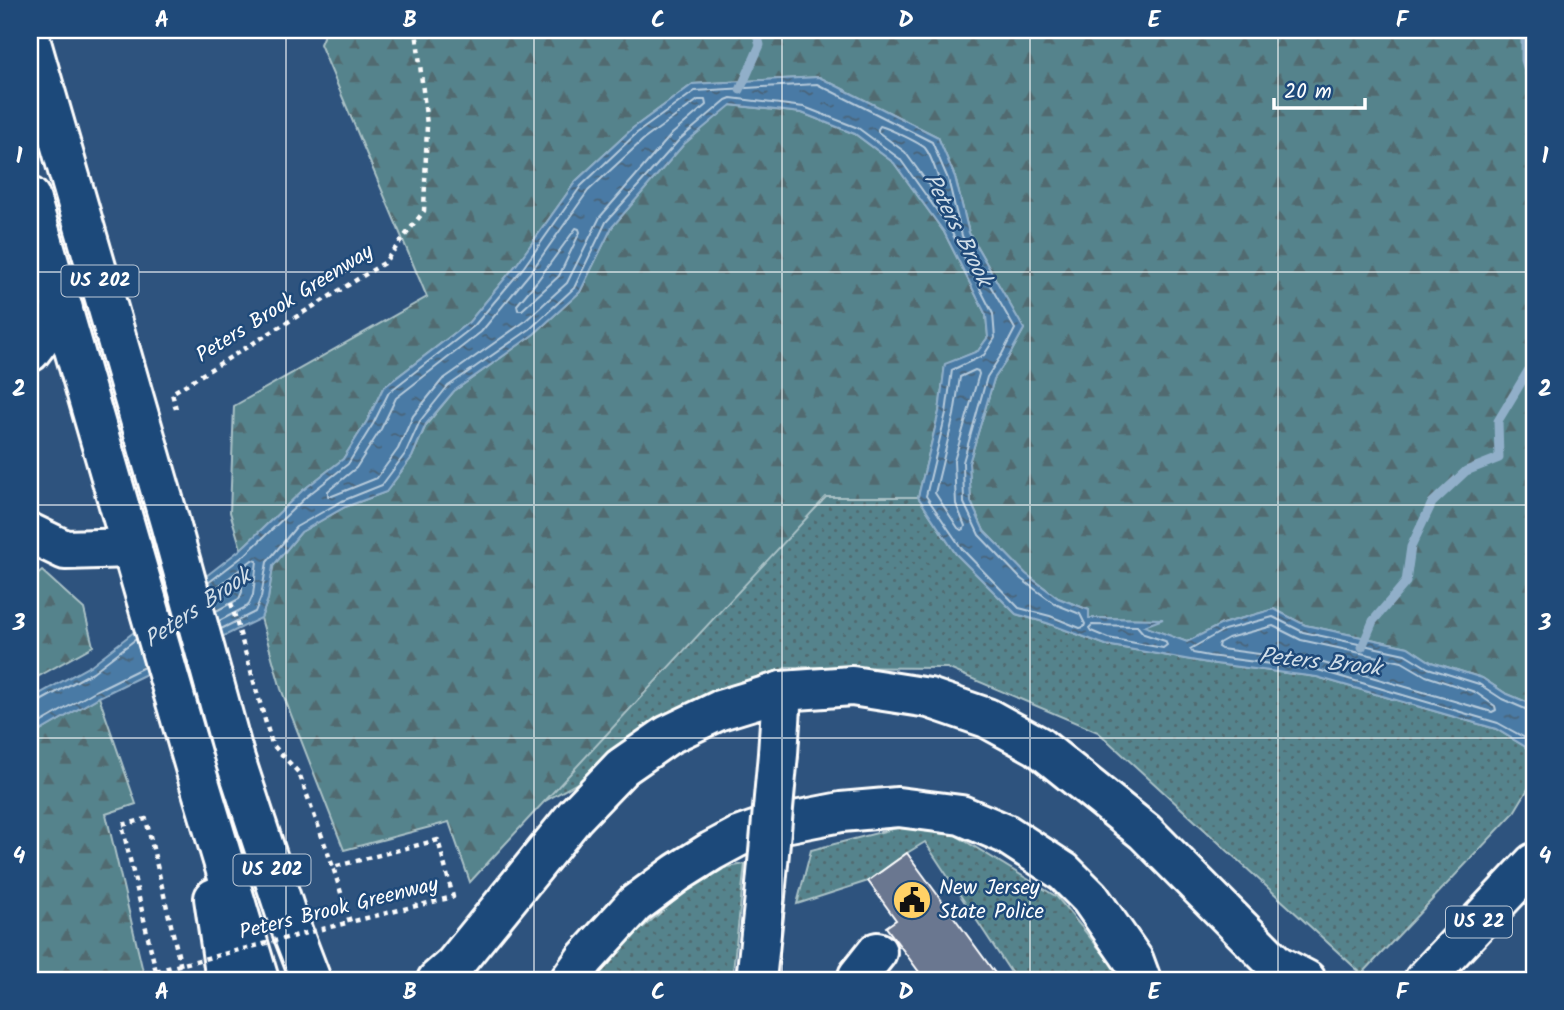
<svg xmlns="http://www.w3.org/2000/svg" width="1564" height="1010" viewBox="0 0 1564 1010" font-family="Kalam,sans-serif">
<defs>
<pattern id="grass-dots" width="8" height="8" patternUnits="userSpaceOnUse" patternTransform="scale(1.75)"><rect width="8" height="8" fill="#55838c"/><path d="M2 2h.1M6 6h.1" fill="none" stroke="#516a6f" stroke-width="1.8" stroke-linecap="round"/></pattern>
<pattern id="forest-firs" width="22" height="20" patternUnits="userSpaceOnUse" patternTransform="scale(1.75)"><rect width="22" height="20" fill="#55838c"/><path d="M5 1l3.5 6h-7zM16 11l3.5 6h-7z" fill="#516a6f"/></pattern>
<pattern id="water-ripples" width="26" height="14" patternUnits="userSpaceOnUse" patternTransform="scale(1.75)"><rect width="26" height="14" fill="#487aa5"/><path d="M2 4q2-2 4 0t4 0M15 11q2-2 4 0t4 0" fill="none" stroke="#4a6378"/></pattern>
</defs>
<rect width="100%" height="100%" fill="#2e537e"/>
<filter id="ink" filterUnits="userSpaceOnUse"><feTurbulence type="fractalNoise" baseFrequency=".0143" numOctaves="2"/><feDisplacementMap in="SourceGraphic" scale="14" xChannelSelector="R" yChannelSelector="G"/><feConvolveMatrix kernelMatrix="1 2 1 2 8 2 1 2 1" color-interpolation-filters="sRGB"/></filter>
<g filter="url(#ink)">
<!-- grass -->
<g fill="url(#grass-dots)" stroke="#aac1c6" stroke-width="2">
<polygon points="826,496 918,497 956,554 1016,614 1047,623 1106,645 1208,663 1317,677 1496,729 1534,752 1534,779 1513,814 1362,974 1098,732 947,668 787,667 543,802"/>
<polygon points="908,825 947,830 1057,897 1120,974 1121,980 1016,980 925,842 907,853 868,881 797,904 811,850"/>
<polygon points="745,864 732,980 591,980 601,963 711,870"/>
</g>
<!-- forest -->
<g fill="url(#forest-firs)" stroke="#aac1c6" stroke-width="2">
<polygon points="326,30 1534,30 1534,705 1505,693 1482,678 1431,662 1408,647 1305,625 1274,609 1222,624 1187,642 1143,626 1160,619 1089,618 1089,610 1058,598 1026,574 984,531 971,502 969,463 994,379 1008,358 1024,329 969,233 955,177 938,137 819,77 693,84 633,128 576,181 517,264 469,322 383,388 367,421 343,459 302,491 241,549 230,512 234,406 427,297 320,44"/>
<polygon points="730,105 802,113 855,134 894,163 944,232 986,315 988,337 978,351 945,365 939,412 918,497 826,497 470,882 449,822 344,850 281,689 261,618 268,599 273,566 301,532 345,507 386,492 412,457 426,425 454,391 534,334 580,292 612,227 684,144"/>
<polygon points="42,571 84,609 93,646 30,681 30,581"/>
<polygon points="99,697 136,804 106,814 145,980 30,980 30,737"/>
</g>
<!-- water -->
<polygon fill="url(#water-ripples)" stroke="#91afc9" stroke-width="2" points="819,77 938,137 955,177 969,233 1024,329 1008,358 994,379 969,463 971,502 984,531 1026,574 1058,598 1089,610 1089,618 1163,619 1144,626 1187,642 1222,624 1274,609 1305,625 1408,647 1431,662 1482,678 1505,693 1534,705 1534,752 1496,729 1317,677 1208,663 1106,645 1047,623 1016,614 956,554 918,497 939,412 945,364 978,351 988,337 986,315 944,232 894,163 855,134 802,113 731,105 684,144 612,227 580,292 534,334 454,391 426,424 412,457 386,492 345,507 301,532 273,566 268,599 261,618 99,697 30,737 30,699 90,666 241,549 302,491 343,459 367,421 383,388 469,322 517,264 576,181 633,128 693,84"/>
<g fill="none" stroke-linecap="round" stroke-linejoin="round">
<!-- shore -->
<g stroke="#b6cadb" stroke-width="2">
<polygon points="698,100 705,100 706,105 672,134 600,217 567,283 524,322 442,380 413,416 398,449 377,478 332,496 328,496 328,491 356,468 381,429 396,398 481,332 530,273 588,191 643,140"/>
<path d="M880,126c8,2 40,17 45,22 6,7 18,40 17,48h-5l-32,-44 -27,-20v-3z"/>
<polygon points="576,228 579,229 580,232 559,276 522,310 518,310 517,305 538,280"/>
<polygon points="975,370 978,371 979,374 954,461 956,504 965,526 964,529 961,530 958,528 935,493 954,415 960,377"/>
<polyline points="208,583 246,554 307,496 348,464 373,424 389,392 474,326 523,268 581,186 637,133 695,91 817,84 932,142 948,179 962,236 1015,329 1002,354 987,377 963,462 964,503 979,535 1021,579 1055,604 1080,614 1085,624 1084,627 1080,628 1050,616 1019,608 962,549 926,496 946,413 952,370 984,355 995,338 993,314 950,229 900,159 858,128 804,107 731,98 726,100 679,140 606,222 574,288 530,329 448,386 420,421 405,454 382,485 342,501 296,527 267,562 261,597 255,612 221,629"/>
<polyline points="211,592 252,560 257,561 253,595 248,606 219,621"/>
<polyline points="214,603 238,585 242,586 242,592 239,599 216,611"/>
<polygon points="1092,625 1137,626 1144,634 1165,641 1167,645 1163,648 1108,638 1091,631 1089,628"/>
<polygon points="1273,626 1301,640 1402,662 1426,676 1475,692 1495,706 1496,710 1492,712 1320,662 1221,649 1218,647 1219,643 1228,638"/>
<polyline points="30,704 35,704 93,672 136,639"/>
<polyline points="1534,711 1530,711 1502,699 1479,684 1428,668 1405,654 1303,632 1273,617 1224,630 1190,649 1193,653 1209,656 1318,670 1498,723 1534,743"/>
<polyline points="30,729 95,691 144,667"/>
</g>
<!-- stream -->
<g stroke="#91afc9" stroke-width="9">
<polyline points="1525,30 1525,60 1534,91 1533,120 1534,121"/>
<polyline points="740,90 760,45 756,30"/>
<polyline points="1362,647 1373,621 1406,582 1411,547 1432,503 1466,471 1499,458 1498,421 1534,361"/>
</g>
</g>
<!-- building -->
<polygon fill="#6b7790" stroke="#fff" stroke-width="2" points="907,853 1000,980 925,980 886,927 896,920 868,881"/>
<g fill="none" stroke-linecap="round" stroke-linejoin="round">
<!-- minor casing -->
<g stroke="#fff" stroke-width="44">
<g id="minor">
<polyline points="30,352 63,309"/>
<polyline points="30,533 65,550 132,548"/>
<polyline points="778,754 782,691"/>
<polyline points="437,980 454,965 575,816 622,767 668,735 720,710 782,691 852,686 929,698 987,718 1038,746 1145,832 1277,965 1306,980"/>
<polyline points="756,980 765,896"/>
<polyline points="857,980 858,976 877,952"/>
</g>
</g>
<!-- highway casing -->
<g stroke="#fff" stroke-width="44">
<g id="highway">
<polyline points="30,39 170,523 235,759 288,920 311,980"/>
<polyline points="30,197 198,778 259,980"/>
<polyline points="214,898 226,980"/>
<polyline points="570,980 585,959 635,904 677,873 712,851 738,837 769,826 841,812 898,807 961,815 1006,834 1064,872 1090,898 1134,961 1141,980"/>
<polyline points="1424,980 1534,863"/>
</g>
</g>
<!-- path -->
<g stroke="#fff" stroke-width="4.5" stroke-dasharray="5 5" stroke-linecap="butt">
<polyline points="1201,30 1236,36 1253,30"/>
<polyline points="176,409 172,393 384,263 424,211 427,125 416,30"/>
<polyline points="231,603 272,744 299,773 333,867 438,840 453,897 350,922 333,867"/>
<polyline points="158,980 122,825 146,819 184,980"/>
</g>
<!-- minor -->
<use href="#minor" stroke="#1f4a7a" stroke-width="38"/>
<!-- highway -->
<use href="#highway" stroke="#1f4a7a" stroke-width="38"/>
<!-- minor-bridge casing -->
<g stroke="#fff" stroke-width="44" stroke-linecap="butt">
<polyline id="minor-bridge" points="765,896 778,754"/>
</g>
<!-- path-bridge -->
<polyline stroke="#fff" stroke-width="4.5" stroke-dasharray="5 5" stroke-linecap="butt" points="156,971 350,922"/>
<!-- minor-bridge -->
<use href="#minor-bridge" stroke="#1f4a7a" stroke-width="38"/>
</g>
</g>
<!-- grid -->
<path fill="none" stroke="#fff" stroke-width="2" stroke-opacity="0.55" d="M286,30v950M534,30v950M782,30v950M1030,30v950M1278,30v950M30,272h1504M30,505h1504M30,738h1504"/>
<!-- icons -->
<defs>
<g id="civic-disc" transform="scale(2.0125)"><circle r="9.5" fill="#ffd166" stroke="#1f4a7a"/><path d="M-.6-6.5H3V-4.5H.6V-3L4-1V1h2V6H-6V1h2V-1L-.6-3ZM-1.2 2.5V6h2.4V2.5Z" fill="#111"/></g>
</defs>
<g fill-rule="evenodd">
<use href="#civic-disc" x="912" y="900"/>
</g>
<g text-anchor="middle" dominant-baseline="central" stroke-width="5" stroke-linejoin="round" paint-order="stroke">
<!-- shield labels -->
<g fill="#1f4a7a" stroke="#bcc9d7" stroke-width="2">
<rect x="61.5" y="265.5" width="77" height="31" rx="5"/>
<rect x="233.5" y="854.5" width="77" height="31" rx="5"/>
<rect x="1446" y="906.5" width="66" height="31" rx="5"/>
</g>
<g font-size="19" font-weight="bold" fill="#fff">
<text x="100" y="281">US 202</text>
<text x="272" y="870">US 202</text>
<text x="1479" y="922">US 22</text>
</g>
<!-- street labels -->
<g font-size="21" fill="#fff" stroke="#1f4a7a">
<text transform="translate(285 304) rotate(-32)">Peters Brook Greenway</text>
<text transform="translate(339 909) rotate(-14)">Peters Brook Greenway</text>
</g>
<!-- poi labels -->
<g font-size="21" fill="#fff" stroke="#1f4a7a" text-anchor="start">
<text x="939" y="888">New Jersey<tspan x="939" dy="24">State Police</tspan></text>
</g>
<!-- water labels -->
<g font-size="23" font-style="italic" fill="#d1dee8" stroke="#1f4a7a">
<text transform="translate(957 230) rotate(63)">Peters Brook</text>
<text transform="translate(198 609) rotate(-34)">Peters Brook</text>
<text transform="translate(1320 663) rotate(6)">Peters Brook</text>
</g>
</g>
<!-- margin -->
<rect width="1564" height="1010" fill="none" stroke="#1f4a7a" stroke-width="77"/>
<!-- scale -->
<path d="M1274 98v10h91v-10" fill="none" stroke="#ffffff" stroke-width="3.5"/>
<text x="1284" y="98" font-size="21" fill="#ffffff" stroke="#1f4a7a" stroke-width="5" paint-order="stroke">20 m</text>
<rect x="38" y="38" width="1488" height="934" fill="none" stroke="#fff" stroke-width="2.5"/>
<g font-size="23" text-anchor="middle" font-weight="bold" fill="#fff">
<text x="162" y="27">A</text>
<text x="410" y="27">B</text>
<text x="658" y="27">C</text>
<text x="906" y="27">D</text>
<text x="1154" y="27">E</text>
<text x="1402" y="27">F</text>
<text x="19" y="163">1</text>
<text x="1545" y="163">1</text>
<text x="19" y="396">2</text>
<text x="1545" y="396">2</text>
<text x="19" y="630">3</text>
<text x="1545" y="630">3</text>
<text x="19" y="863">4</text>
<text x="1545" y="863">4</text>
<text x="162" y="999">A</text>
<text x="410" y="999">B</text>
<text x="658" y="999">C</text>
<text x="906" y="999">D</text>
<text x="1154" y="999">E</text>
<text x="1402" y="999">F</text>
</g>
</svg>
